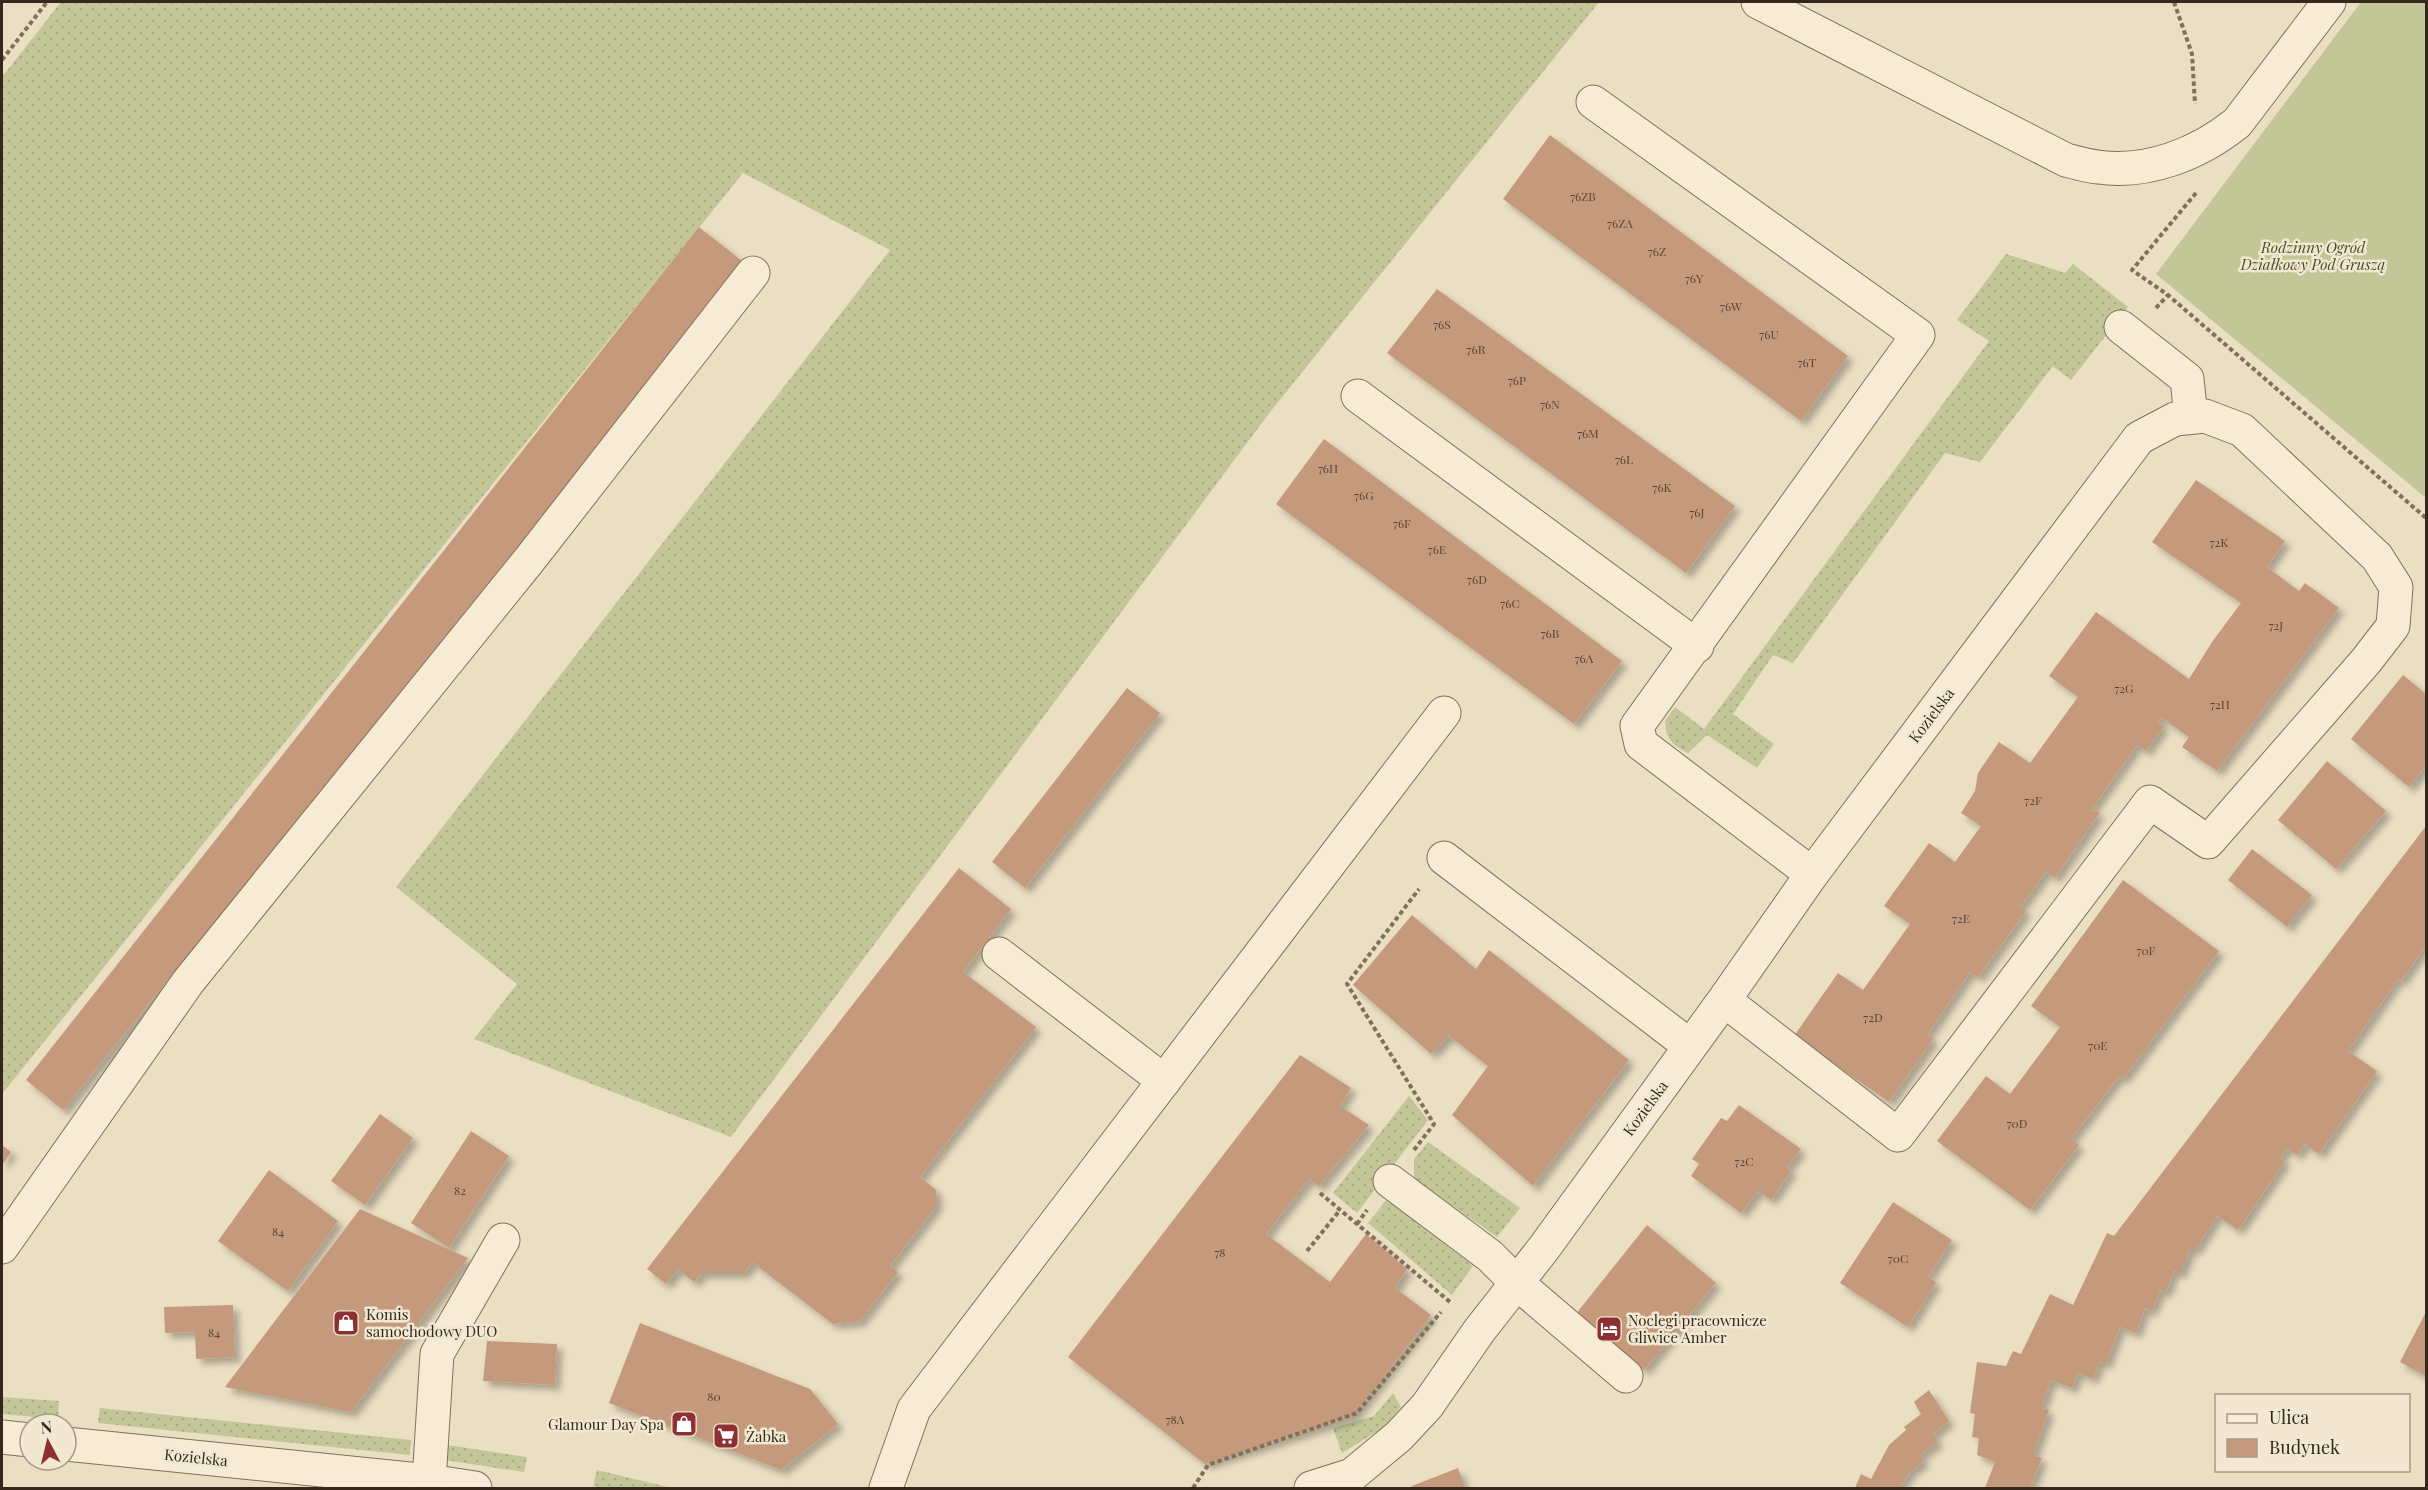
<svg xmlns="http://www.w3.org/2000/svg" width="2428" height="1490" viewBox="0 0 2428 1490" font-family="'Playfair Display',serif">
<defs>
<pattern id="grass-dots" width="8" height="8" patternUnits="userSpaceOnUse" patternTransform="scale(1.5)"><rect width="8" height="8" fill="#c3c798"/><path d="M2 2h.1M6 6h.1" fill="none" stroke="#a8ab83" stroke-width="1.8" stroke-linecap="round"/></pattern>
<filter id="shadow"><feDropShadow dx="5.5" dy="5.5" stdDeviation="3" flood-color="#0004"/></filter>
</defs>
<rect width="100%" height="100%" fill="#eadec3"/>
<!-- grass -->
<g fill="url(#grass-dots)">
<polygon points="61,2 1599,2 1267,416 731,1137 474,1039 517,984 396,887 890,250 743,173 2,1094 2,77"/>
<path d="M2006,254l59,19 8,-9 55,43 -57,73 -18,-14 -73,96 -35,-9 -152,210 -20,-8 -40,59 41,30 -17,24 -50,-33 -19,18c-16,-8 -22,-14 -23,-32l10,-14 29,22 285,-388 -32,-21z"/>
<polygon points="1409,1096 1428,1120 1357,1213 1333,1193"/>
<polygon points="1428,1142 1520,1208 1497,1237 1414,1179 1414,1159"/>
<polygon points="1387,1199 1473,1266 1452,1295 1368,1223"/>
<polygon points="1393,1393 1401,1407 1383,1428 1342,1453 1333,1428 1374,1416"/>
<polygon points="2,1397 59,1401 58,1419 2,1414"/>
<polygon points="100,1408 411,1440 410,1455 98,1423"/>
<polygon points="441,1444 527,1457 524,1472 438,1459"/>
<polygon points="597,1470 672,1488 604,1488 593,1486"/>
</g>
<!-- garden -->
<polygon fill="#c3c798" points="2361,2 2426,2 2426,498 2156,274"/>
<!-- building -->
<g fill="#c5997b" filter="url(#shadow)">
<polygon points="1550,135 1848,356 1801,421 1503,199"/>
<polygon points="699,227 746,264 63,1110 26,1080"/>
<polygon points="1437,289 1735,506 1686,573 1387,353"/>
<polygon points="1324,439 1622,661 1574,724 1276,504"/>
<polygon points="2196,480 2285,541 2267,567 2299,591 2305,583 2339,608 2217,771 2182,747 2189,737 2162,718 2158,722 2164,726 2146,751 2137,745 2091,810 2100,812 2055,878 2046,872 2020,907 2026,911 1978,977 1970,972 1927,1035 1933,1039 1889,1102 1794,1036 1838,973 1863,990 1910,924 1884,906 1929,843 1955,862 1981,826 1961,813 1975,791 1978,773 1999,742 2030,763 2078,697 2049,676 2096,612 2189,679 2212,642 2241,603 2152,542"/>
<polygon points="2403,675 2426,694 2426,765 2409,787 2351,739"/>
<polygon points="1127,688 1160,713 1025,888 992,862"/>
<polygon points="2327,761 2386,811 2336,869 2278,820"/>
<polygon points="2426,826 2426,945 2401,981 2398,979 2348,1051 2377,1071 2319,1154 2305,1144 2297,1155 2287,1148 2280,1158 2285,1161 2238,1230 2217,1216 2196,1249 2190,1249 2181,1273 2174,1271 2166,1292 2160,1290 2152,1311 2145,1308 2136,1333 2120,1327 2106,1364 2100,1361 2093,1379 2078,1373 2072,1388 2051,1380 2041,1408 2049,1410 2033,1455 2042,1458 2030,1488 1985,1488 1995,1462 1977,1455 1979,1438 1972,1437 1975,1414 1970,1413 1977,1362 2006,1366 2013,1351 2021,1354 2050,1294 2073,1305 2107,1233 2114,1236"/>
<polygon points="2252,849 2312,895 2287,927 2228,880"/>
<polygon points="959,868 1011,909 963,972 1036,1027 920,1177 936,1190 937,1205 890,1266 898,1272 860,1321 833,1324 752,1262 745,1273 702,1273 694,1282 678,1269 666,1284 647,1269"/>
<polygon points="2123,880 2219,951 2123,1079 2119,1076 2071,1139 2079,1145 2030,1210 1937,1141 1986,1076 2010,1094 2060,1027 2031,1006"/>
<polygon points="1412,915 1476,969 1489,950 1629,1060 1533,1186 1452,1115 1488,1066 1449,1036 1431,1054 1353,985"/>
<polygon points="1300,1055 1351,1088 1340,1106 1369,1125 1319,1186 1309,1179 1266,1234 1330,1282 1366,1234 1407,1269 1395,1288 1431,1315 1354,1416 1205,1464 1068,1357"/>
<polygon points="1739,1105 1801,1149 1787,1168 1791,1171 1771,1200 1758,1191 1741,1213 1691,1176 1699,1164 1692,1159 1721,1118 1727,1121"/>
<polygon points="380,1114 413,1138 365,1205 331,1181"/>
<polygon points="471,1131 509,1156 449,1248 411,1223"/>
<polygon points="2,1145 11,1152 2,1165"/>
<polygon points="269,1170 338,1221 288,1291 218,1241"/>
<polygon points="1893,1202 1952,1240 1928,1277 1936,1282 1908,1327 1840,1283"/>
<polygon points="360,1209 468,1258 351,1412 225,1387"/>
<polygon points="1647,1225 1716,1283 1644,1370 1575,1315"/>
<polygon points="233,1305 235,1357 196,1359 195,1332 165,1333 164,1307"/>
<polygon points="2426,1312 2426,1376 2400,1362"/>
<polygon points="640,1323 810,1389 838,1424 781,1470 609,1403"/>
<polygon points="487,1341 557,1344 555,1385 483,1381"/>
<polygon points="1929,1390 1949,1421 1933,1434 1938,1442 1920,1455 1924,1461 1909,1473 1900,1488 1855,1488 1861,1474 1871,1479 1889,1445 1906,1430 1904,1427 1921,1414 1914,1402"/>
<polygon points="1458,1468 1465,1488 1410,1488 1412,1486"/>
</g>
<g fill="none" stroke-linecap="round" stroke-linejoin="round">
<!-- minor casing -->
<g stroke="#83705b" stroke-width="35">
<g id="minor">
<path d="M1758,2l308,158c11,3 21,6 32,7 50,7 100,-13 139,-44l92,-121"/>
<polyline points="1593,102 1918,335 1637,726 1641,744 1812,874"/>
<polyline points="2121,327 2187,379 2191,417"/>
<polyline points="1358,396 1697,646"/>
<polyline points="1444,858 1690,1046"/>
<polyline points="999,954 1164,1081"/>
<polyline points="1390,1181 1490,1256 1517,1283 1626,1376"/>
<polyline points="2,1247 188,982 530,559 753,273"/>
<polyline points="2,1437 30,1440"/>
<polyline points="66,1444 429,1481 475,1488"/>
<polyline points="429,1481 437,1354 503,1240"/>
<polyline points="886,1488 914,1409 1444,713"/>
<polyline points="1311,1488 1352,1475 1399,1436 1427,1406 1479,1331 1544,1248 1724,1000 1812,874 2139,438 2175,419 2205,416 2242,430 2377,557 2396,587 2393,626 2366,661 2208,842 2150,802 1898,1135 1724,1000"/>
</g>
</g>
<!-- path -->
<g stroke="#83705b" stroke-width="4" stroke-dasharray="4.5 3" stroke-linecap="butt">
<polyline points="2174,2 2192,54 2195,104"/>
<polyline points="2,60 47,2"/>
<polyline points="2196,193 2132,270 2168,295 2426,518"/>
<polyline points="2156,308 2168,295"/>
<polyline points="1414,1150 1434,1124 1347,984 1419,889"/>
<polyline points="1320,1193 1450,1302"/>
<polyline points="1357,1224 1367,1210"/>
<polyline points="1307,1251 1340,1210"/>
<polyline points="1193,1488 1208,1465 1357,1413 1441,1312"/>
</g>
<!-- minor -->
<use href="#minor" stroke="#f6ebd5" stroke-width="33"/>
</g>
<!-- icons -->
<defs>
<g id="shop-square" transform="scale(1.35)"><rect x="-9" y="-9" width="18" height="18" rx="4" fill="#8d3032" stroke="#f2e8d2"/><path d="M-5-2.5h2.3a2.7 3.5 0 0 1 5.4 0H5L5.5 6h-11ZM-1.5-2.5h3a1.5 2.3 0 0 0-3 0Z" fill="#fff"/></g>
<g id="hotel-square" transform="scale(1.35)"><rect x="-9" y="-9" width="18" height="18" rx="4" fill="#8d3032" stroke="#f2e8d2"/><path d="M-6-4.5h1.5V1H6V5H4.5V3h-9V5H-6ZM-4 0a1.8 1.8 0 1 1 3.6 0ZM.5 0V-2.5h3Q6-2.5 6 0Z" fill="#fff"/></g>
<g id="supermarket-square" transform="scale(1.35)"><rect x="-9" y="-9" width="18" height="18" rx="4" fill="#8d3032" stroke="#f2e8d2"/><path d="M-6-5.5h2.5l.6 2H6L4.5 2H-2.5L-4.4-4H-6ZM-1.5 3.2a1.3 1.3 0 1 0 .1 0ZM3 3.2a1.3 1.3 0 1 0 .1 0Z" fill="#fff"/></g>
</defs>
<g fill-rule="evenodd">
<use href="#shop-square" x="346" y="1323"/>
<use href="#hotel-square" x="1609" y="1329"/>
<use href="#shop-square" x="684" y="1424"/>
<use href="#supermarket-square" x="726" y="1436"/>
</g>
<g text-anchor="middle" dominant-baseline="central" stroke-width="5" stroke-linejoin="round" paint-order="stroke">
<!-- number labels -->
<g font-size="12" fill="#584435">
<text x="1583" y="196">76ZB</text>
<text x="1620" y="223">76ZA</text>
<text x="1657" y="251">76Z</text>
<text x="1694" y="278">76Y</text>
<text x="1731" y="306">76W</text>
<text x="1442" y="324">76S</text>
<text x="1769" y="334">76U</text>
<text x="1476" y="349">76R</text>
<text x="1807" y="362">76T</text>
<text x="1517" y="380">76P</text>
<text x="1550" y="404">76N</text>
<text x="1588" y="433">76M</text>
<text x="1624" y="459">76L</text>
<text x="1328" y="468">76H</text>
<text x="1662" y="487">76K</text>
<text x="1364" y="495">76G</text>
<text x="1697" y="512">76J</text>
<text x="1402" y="523">76F</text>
<text x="2219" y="542">72K</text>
<text x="1437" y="549">76E</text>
<text x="1477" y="579">76D</text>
<text x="1510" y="603">76C</text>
<text x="2276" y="625">72J</text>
<text x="1550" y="633">76B</text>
<text x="1584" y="658">76A</text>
<text x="2124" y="688">72G</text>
<text x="2220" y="704">72H</text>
<text x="2033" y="800">72F</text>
<text x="1961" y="918">72E</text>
<text x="2146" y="950">70F</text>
<text x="1873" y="1017">72D</text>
<text x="2098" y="1045">70E</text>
<text x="2017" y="1123">70D</text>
<text x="1744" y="1161">72C</text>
<text x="460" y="1190">82</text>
<text x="278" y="1231">84</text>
<text x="1220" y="1252">78</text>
<text x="1898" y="1258">70C</text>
<text x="214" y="1332">84</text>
<text x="714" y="1396">80</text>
<text x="1175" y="1419">78A</text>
</g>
<!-- park labels -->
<g font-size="15" font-style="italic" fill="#454f26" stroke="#f2e8d2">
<text x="2313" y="247">Rodzinny Ogród<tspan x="2313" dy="17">Działkowy Pod Gruszą</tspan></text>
</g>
<!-- street labels -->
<g font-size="15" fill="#34281e" stroke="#f2e8d2">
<text transform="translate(1931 715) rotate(-53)">Kozielska</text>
<text transform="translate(1645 1108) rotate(-54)">Kozielska</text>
<text transform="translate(196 1457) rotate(6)">Kozielska</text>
</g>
<!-- poi labels -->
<g font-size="15" fill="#34281e" stroke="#f2e8d2" text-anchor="start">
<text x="366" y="1314">Komis<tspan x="366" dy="17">samochodowy DUO</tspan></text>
<text x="1628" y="1320">Noclegi pracownicze<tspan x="1628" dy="17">Gliwice Amber</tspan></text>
<text x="664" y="1424" text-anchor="end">Glamour Day Spa</text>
<text x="746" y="1436">Żabka</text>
</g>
</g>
<!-- border -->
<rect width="2428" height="1490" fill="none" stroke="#34281e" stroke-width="6"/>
<!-- legend -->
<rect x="2215" y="1394" width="195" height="78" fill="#f2e8d2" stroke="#a69b8a" stroke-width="1.5"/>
<rect x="2227" y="1414" width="30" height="9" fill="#f6ebd5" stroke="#a69b8a" stroke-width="1.5"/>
<text x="2269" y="1424" font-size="18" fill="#34281e">Ulica</text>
<rect x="2227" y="1439" width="30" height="18" fill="#c5997b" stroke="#a69b8a" stroke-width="1.5"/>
<text x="2269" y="1454" font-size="18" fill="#34281e">Budynek</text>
<!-- north arrow -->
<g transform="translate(48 1442) rotate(353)"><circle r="28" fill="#f2e8d2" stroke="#a69b8a" stroke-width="1.5"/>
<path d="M0-4.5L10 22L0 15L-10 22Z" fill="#8d3032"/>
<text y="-9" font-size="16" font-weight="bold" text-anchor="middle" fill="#34281e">N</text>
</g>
</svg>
